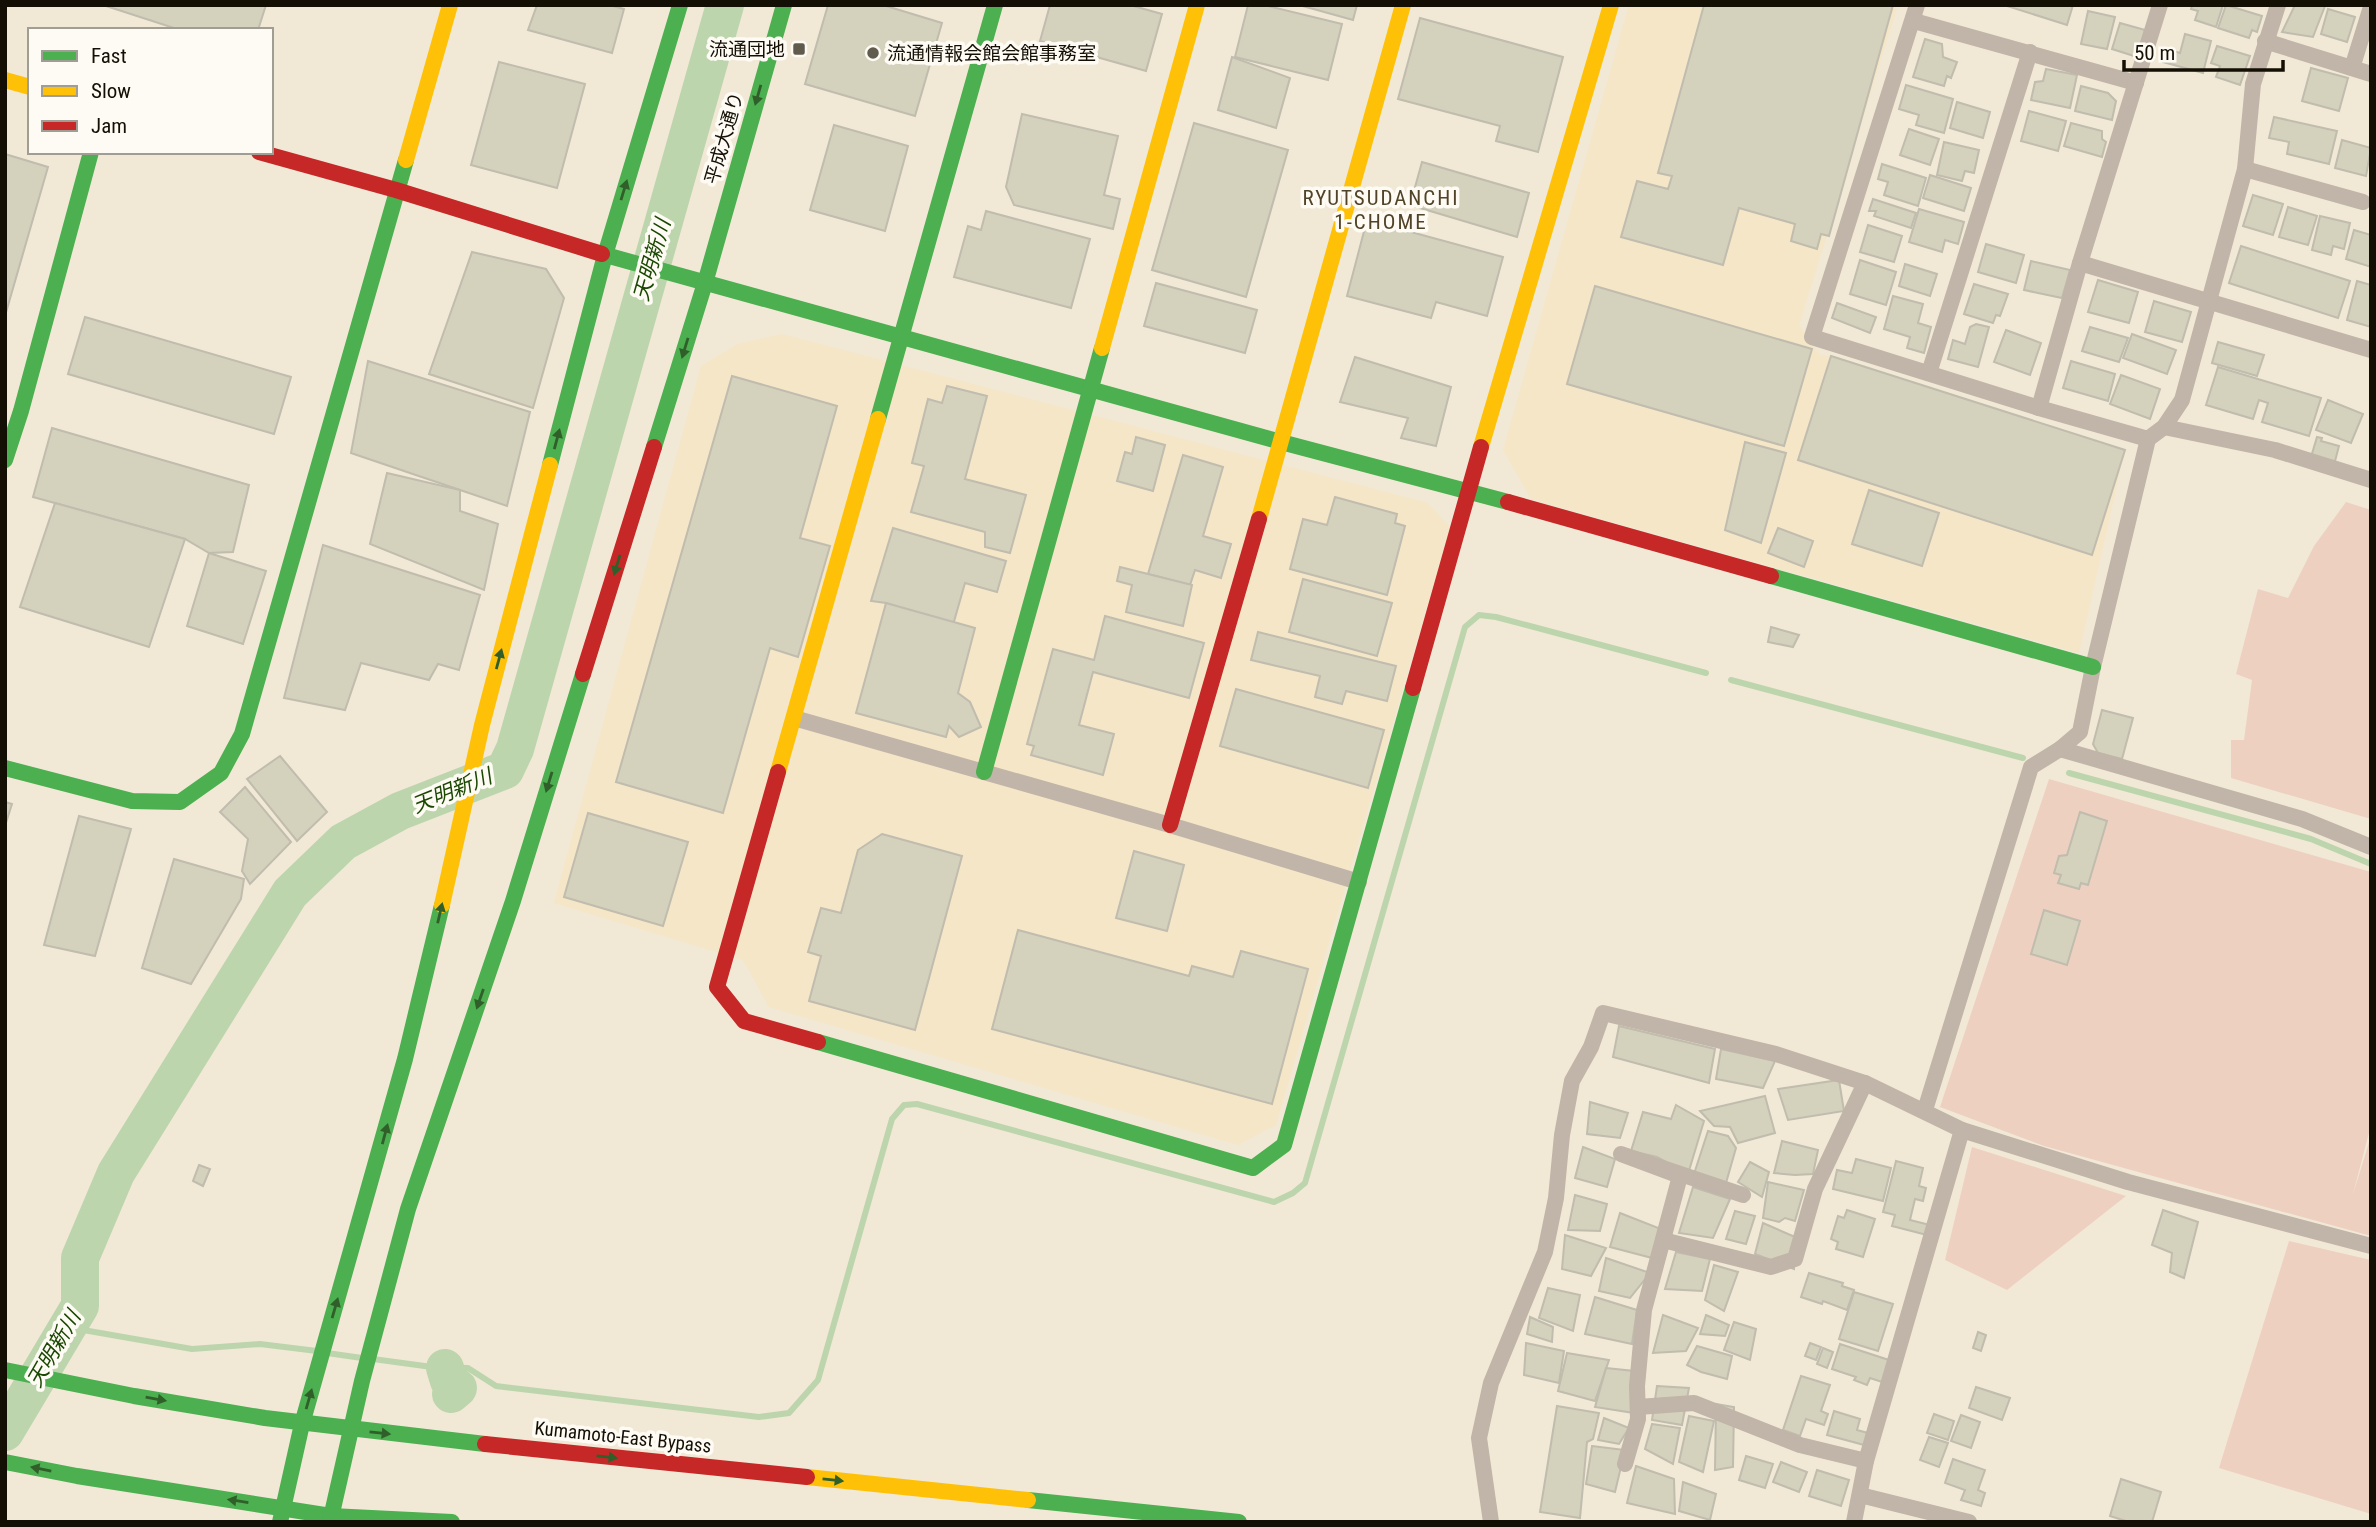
<svg xmlns="http://www.w3.org/2000/svg" width="2376" height="1527" viewBox="0 0 2376 1527" font-family="'Roboto Condensed','Noto Sans JP',sans-serif">
<rect width="100%" height="100%" fill="#f1e9d6"/>
<!-- built -->
<g fill="#f4e6c7">
<polygon points="1629,5 1898,5 1799,325 1820,355 1831,356 2125,450 2079,653 1531,499 1503,450"/>
<polygon points="782,334 1428,503 1450,527 1276,1125 1238,1145 769,1007 743,960 554,903 701,366 738,344"/>
</g>
<!-- green -->
<g fill="#eed0c1">
<polygon points="2346,502 2371,510 2371,819 2231,778 2231,740 2244,740 2252,680 2236,674 2258,589 2288,598 2314,546"/>
<polygon points="2049,779 2371,872 2371,1125 2353,1194 2371,1136 2371,1236 2044,1146 1940,1107"/>
<polygon points="1972,1147 2126,1196 2007,1290 1945,1260"/>
<polygon points="2289,1241 2371,1260 2371,1514 2219,1468"/>
</g>
<g fill="none" stroke-linecap="round" stroke-linejoin="round">
<!-- stream -->
<g stroke="#bdd5ad" stroke-width="6">
<polyline points="1731,680 2023,758"/>
<polyline points="2069,773 2311,839 2371,864"/>
<polyline points="66,1327 192,1349 260,1344 317,1351"/>
<polyline points="327,1353 362,1358"/>
<polyline points="373,1359 432,1367 468,1368 496,1386 759,1417 789,1413 818,1380 892,1119 904,1105 917,1104 1274,1202 1293,1193 1305,1183 1465,627 1479,615 1496,617 1706,673"/>
</g>
<!-- river -->
<g stroke="#bdd5ad" stroke-width="38">
<polyline points="445,1368 449,1381 458,1388 451,1394"/>
<polyline points="5,1432 80,1306 80,1258 116,1173 290,893 343,842 400,811 505,770 515,749 725,5"/>
</g>
</g>
<!-- building -->
<g fill="#d4d1bd" stroke="#c0bcae" stroke-width="2">
<polygon points="103,5 266,5 258,30 180,30"/>
<polygon points="537,5 609,5 624,9 612,53 528,30"/>
<polygon points="828,5 883,5 942,23 915,116 805,84"/>
<polygon points="1050,5 1130,5 1162,14 1146,71 1040,41"/>
<polygon points="1248,5 1264,5 1342,24 1328,80 1235,57"/>
<polygon points="1299,5 1357,5 1353,20"/>
<polygon points="1704,5 1893,5 1829,236 1821,234 1817,249 1791,241 1795,224 1739,208 1723,265 1621,237 1637,181 1668,189 1672,176 1658,173"/>
<polygon points="2004,5 2073,5 2067,25"/>
<polygon points="2192,5 2223,5 2216,27 2195,20 2198,11 2191,9"/>
<polygon points="2226,5 2262,16 2257,32 2252,30 2249,38 2218,28"/>
<polygon points="2295,5 2325,6 2313,37 2282,32"/>
<polygon points="2328,9 2355,17 2347,42 2321,34"/>
<polygon points="2088,11 2115,17 2107,49 2081,44"/>
<polygon points="1420,18 1563,57 1538,152 1496,141 1500,126 1398,99"/>
<polygon points="2120,23 2145,30 2137,57 2112,49"/>
<polygon points="2185,34 2211,41 2203,73 2163,62 2167,49 2180,53"/>
<polygon points="1925,39 1942,44 1943,57 1957,62 1951,78 1947,76 1944,86 1913,77"/>
<polygon points="2217,46 2250,56 2240,85 2216,77 2220,66 2211,63"/>
<polygon points="1232,57 1290,78 1276,128 1218,110"/>
<polygon points="499,62 585,84 557,188 471,165"/>
<polygon points="2311,68 2348,78 2339,111 2302,101"/>
<polygon points="2046,69 2077,75 2070,108 2031,100 2035,82 2043,81"/>
<polygon points="1906,85 1953,99 1944,133 1916,125 1919,115 1899,109"/>
<polygon points="2081,86 2108,93 2116,101 2112,120 2075,111"/>
<polygon points="1957,102 1990,112 1983,138 1950,128"/>
<polygon points="2029,111 2066,121 2058,151 2021,141"/>
<polygon points="1022,114 1118,136 1104,195 1120,199 1113,229 1014,205 1006,187"/>
<polygon points="2274,117 2337,131 2329,164 2287,154 2289,142 2269,138"/>
<polygon points="1194,123 1288,150 1246,297 1152,270"/>
<polygon points="2071,123 2102,131 2102,139 2106,142 2102,157 2064,146"/>
<polygon points="834,125 908,146 885,231 810,210"/>
<polygon points="1909,129 1939,139 1930,165 1900,155"/>
<polygon points="2342,140 2371,148 2366,176 2335,168"/>
<polygon points="1944,142 1979,150 1974,173 1965,171 1962,181 1937,175"/>
<polygon points="5,154 48,167 5,316"/>
<polygon points="1422,162 1529,193 1517,237 1410,205"/>
<polygon points="1882,164 1926,178 1918,206 1884,195 1888,182 1878,179"/>
<polygon points="1930,175 1971,188 1964,211 1923,198"/>
<polygon points="2253,195 2283,204 2273,235 2243,226"/>
<polygon points="1873,199 1916,213 1911,228 1874,216 1876,211 1869,211"/>
<polygon points="2288,207 2317,216 2308,245 2279,237"/>
<polygon points="1919,209 1964,222 1958,244 1945,240 1942,252 1909,242"/>
<polygon points="986,211 1090,239 1071,308 954,277 968,226 981,230"/>
<polygon points="2320,216 2350,223 2344,249 2333,246 2331,255 2312,250"/>
<polygon points="1367,220 1503,257 1487,316 1436,302 1431,318 1347,296"/>
<polygon points="1868,225 1902,236 1894,262 1860,252"/>
<polygon points="2354,230 2371,235 2371,267 2346,259"/>
<polygon points="1986,244 2024,255 2016,283 1978,272"/>
<polygon points="2241,246 2350,281 2338,318 2229,283"/>
<polygon points="472,252 546,269 564,298 533,408 429,374"/>
<polygon points="1860,260 1896,272 1886,305 1850,294"/>
<polygon points="2031,261 2070,270 2062,298 2024,290"/>
<polygon points="1905,264 1937,274 1930,296 1899,286"/>
<polygon points="2098,280 2138,292 2129,323 2088,312"/>
<polygon points="2357,281 2371,285 2371,327 2347,320"/>
<polygon points="1156,283 1257,310 1245,353 1144,326"/>
<polygon points="1974,284 2008,294 2000,316 1996,315 1993,323 1964,314"/>
<polygon points="1595,286 1812,349 1784,446 1567,384"/>
<polygon points="1893,296 1923,304 1918,323 1931,327 1924,353 1907,348 1910,337 1884,329"/>
<polygon points="2154,301 2191,312 2182,342 2145,332"/>
<polygon points="1837,303 1876,317 1870,333 1832,318"/>
<polygon points="85,317 291,377 274,434 68,374"/>
<polygon points="1976,324 1989,327 1978,367 1948,359 1953,340 1965,344 1970,327"/>
<polygon points="2090,327 2128,338 2119,362 2082,351"/>
<polygon points="2006,330 2041,343 2030,375 1994,362"/>
<polygon points="2132,334 2176,350 2167,374 2123,358"/>
<polygon points="2218,342 2264,355 2257,376 2212,363"/>
<polygon points="1831,356 2125,450 2092,555 1798,460"/>
<polygon points="1355,357 1451,387 1436,446 1401,438 1408,418 1340,402"/>
<polygon points="368,361 530,412 507,506 351,453"/>
<polygon points="2071,361 2115,374 2108,401 2063,388"/>
<polygon points="2218,367 2321,398 2309,436 2262,422 2268,403 2259,400 2253,419 2206,405"/>
<polygon points="2121,375 2160,389 2150,419 2110,404"/>
<polygon points="732,376 837,406 800,538 830,546 798,657 770,648 723,813 616,782"/>
<polygon points="947,386 987,396 965,479 1026,495 1010,553 985,547 985,532 911,512 924,466 912,463 928,399 942,403"/>
<polygon points="2328,400 2363,414 2351,443 2316,430"/>
<polygon points="52,428 249,485 233,552 209,553 185,539 33,497"/>
<polygon points="1136,437 1165,445 1153,491 1117,481 1125,452 1132,454"/>
<polygon points="2317,437 2322,438 2321,441 2339,446 2334,465 2311,457"/>
<polygon points="1745,442 1786,453 1761,543 1725,530"/>
<polygon points="1183,455 1223,467 1203,536 1231,544 1221,578 1195,570 1190,585 1148,574"/>
<polygon points="387,473 460,490 460,511 498,524 484,590 370,544"/>
<polygon points="1869,490 1939,513 1922,566 1852,544"/>
<polygon points="1335,497 1397,514 1395,523 1405,526 1387,595 1290,569 1303,519 1327,525"/>
<polygon points="55,503 185,539 149,647 20,607"/>
<polygon points="893,528 1006,561 997,592 965,583 953,625 886,603 871,601"/>
<polygon points="1778,528 1813,541 1804,567 1768,553"/>
<polygon points="323,545 480,595 459,670 438,664 429,680 361,663 345,710 284,698"/>
<polygon points="209,553 266,571 243,644 187,626"/>
<polygon points="1120,567 1192,585 1183,626 1126,612 1132,585 1117,581"/>
<polygon points="1303,579 1392,603 1377,656 1289,632"/>
<polygon points="886,603 975,628 958,693 970,702 981,727 959,737 949,726 946,737 856,713"/>
<polygon points="1105,616 1204,643 1189,698 1093,672 1079,725 1114,734 1103,775 1031,755 1034,746 1027,744 1053,649 1094,660"/>
<polygon points="1771,627 1799,635 1793,647 1768,642"/>
<polygon points="1258,632 1396,666 1387,701 1346,691 1342,704 1315,697 1320,676 1251,660"/>
<polygon points="1236,689 1384,730 1368,788 1220,746"/>
<polygon points="2102,710 2133,718 2122,759 2098,753 2093,744"/>
<polygon points="280,756 327,812 297,841 247,779"/>
<polygon points="245,787 291,842 250,884 242,871 248,839 220,812"/>
<polygon points="5,802 12,804 5,826"/>
<polygon points="2080,812 2107,821 2088,885 2081,883 2079,889 2058,883 2061,875 2054,873 2059,856 2067,855"/>
<polygon points="588,813 688,842 663,926 564,897"/>
<polygon points="79,816 131,829 95,956 44,945"/>
<polygon points="882,834 962,856 915,1030 809,1001 821,956 808,952 821,908 841,913 858,850"/>
<polygon points="1134,851 1184,865 1167,931 1116,918"/>
<polygon points="174,859 244,879 241,899 191,984 142,968"/>
<polygon points="2044,910 2080,921 2067,965 2031,954"/>
<polygon points="1018,930 1189,976 1192,966 1233,977 1241,951 1308,969 1272,1104 992,1029"/>
<polygon points="1619,1026 1715,1049 1709,1083 1613,1057"/>
<polygon points="1721,1049 1775,1061 1763,1088 1716,1079"/>
<polygon points="1839,1080 1844,1111 1788,1120 1778,1089"/>
<polygon points="1765,1096 1775,1133 1738,1143 1730,1127 1714,1126 1700,1111"/>
<polygon points="1590,1102 1628,1113 1620,1138 1587,1134"/>
<polygon points="1676,1105 1704,1121 1688,1174 1657,1157 1631,1151 1643,1112 1671,1119"/>
<polygon points="1708,1131 1728,1136 1736,1148 1726,1183 1694,1174"/>
<polygon points="1782,1141 1818,1150 1813,1174 1795,1175 1774,1173"/>
<polygon points="1583,1147 1615,1159 1607,1187 1575,1178"/>
<polygon points="1856,1159 1891,1168 1883,1201 1833,1189 1837,1170 1852,1173"/>
<polygon points="1896,1161 1923,1168 1919,1186 1926,1188 1923,1201 1915,1199 1910,1220 1930,1225 1927,1235 1892,1226 1895,1215 1883,1212"/>
<polygon points="1750,1162 1769,1172 1762,1197 1738,1182"/>
<polygon points="199,1165 210,1169 203,1186 193,1181"/>
<polygon points="1768,1182 1804,1190 1795,1221 1785,1218 1779,1222 1763,1218"/>
<polygon points="1693,1187 1730,1199 1713,1238 1679,1233"/>
<polygon points="1575,1195 1607,1204 1600,1231 1568,1230"/>
<polygon points="1847,1210 1875,1219 1863,1257 1836,1249 1838,1242 1831,1239 1838,1216 1844,1218"/>
<polygon points="2163,1210 2198,1222 2184,1278 2170,1272 2172,1253 2152,1245"/>
<polygon points="1735,1211 1755,1216 1746,1244 1726,1239"/>
<polygon points="1620,1213 1661,1229 1652,1258 1610,1247"/>
<polygon points="1763,1223 1795,1237 1794,1269 1755,1254"/>
<polygon points="1565,1235 1606,1248 1591,1276 1562,1269"/>
<polygon points="1676,1252 1710,1259 1702,1291 1665,1289"/>
<polygon points="1606,1258 1650,1273 1630,1298 1599,1291"/>
<polygon points="1714,1265 1738,1272 1724,1311 1705,1300"/>
<polygon points="1809,1273 1843,1283 1842,1286 1854,1290 1847,1310 1823,1301 1822,1304 1801,1297"/>
<polygon points="1548,1288 1580,1295 1573,1331 1539,1318"/>
<polygon points="1854,1292 1893,1304 1878,1351 1839,1339"/>
<polygon points="1595,1297 1637,1310 1632,1344 1585,1334"/>
<polygon points="1663,1315 1698,1328 1686,1351 1653,1353"/>
<polygon points="1706,1315 1729,1325 1725,1336 1700,1334"/>
<polygon points="1530,1317 1553,1327 1552,1342 1527,1334"/>
<polygon points="1734,1322 1756,1329 1750,1360 1724,1350"/>
<polygon points="1978,1332 1986,1335 1981,1351 1973,1348"/>
<polygon points="1526,1343 1564,1351 1559,1383 1524,1375"/>
<polygon points="1810,1343 1821,1347 1816,1360 1805,1356"/>
<polygon points="1840,1344 1892,1361 1885,1383 1870,1378 1867,1385 1854,1380 1856,1377 1832,1369"/>
<polygon points="1697,1346 1732,1356 1727,1379 1701,1372 1687,1365"/>
<polygon points="1823,1348 1833,1352 1827,1368 1817,1364"/>
<polygon points="1567,1353 1609,1360 1595,1401 1558,1391"/>
<polygon points="1606,1368 1634,1371 1634,1413 1595,1407"/>
<polygon points="1801,1376 1830,1385 1821,1411 1828,1414 1824,1425 1806,1419 1800,1436 1783,1430"/>
<polygon points="1657,1386 1689,1388 1682,1425 1652,1420"/>
<polygon points="1976,1387 2010,1398 2002,1420 1969,1408"/>
<polygon points="1716,1404 1734,1407 1733,1467 1715,1470"/>
<polygon points="1557,1406 1599,1413 1593,1439 1587,1442 1580,1518 1540,1512"/>
<polygon points="1834,1411 1860,1419 1857,1430 1868,1433 1864,1445 1827,1435"/>
<polygon points="1934,1414 1954,1421 1948,1440 1927,1433"/>
<polygon points="1961,1415 1980,1422 1971,1448 1951,1441"/>
<polygon points="1689,1416 1714,1421 1703,1472 1679,1462"/>
<polygon points="1604,1418 1629,1428 1619,1444 1598,1440"/>
<polygon points="1652,1424 1680,1428 1673,1464 1645,1449"/>
<polygon points="1929,1437 1948,1443 1939,1467 1920,1460"/>
<polygon points="1592,1446 1625,1450 1615,1492 1586,1484"/>
<polygon points="1746,1456 1773,1464 1765,1488 1739,1480"/>
<polygon points="1953,1459 1985,1470 1978,1490 1985,1493 1981,1506 1961,1500 1965,1490 1945,1483"/>
<polygon points="1781,1462 1807,1472 1799,1492 1773,1482"/>
<polygon points="1636,1466 1674,1479 1675,1514 1627,1503"/>
<polygon points="1817,1470 1849,1480 1841,1506 1809,1496"/>
<polygon points="2121,1479 2161,1492 2152,1522 2129,1522 2110,1516"/>
<polygon points="1683,1482 1716,1494 1710,1520 1679,1511"/>
</g>
<g fill="none" stroke-linecap="round" stroke-linejoin="round">
<!-- street -->
<g stroke="#c1b4a8" stroke-width="16">
<polyline points="1917,5 1812,337 2039,408 2148,439"/>
<polyline points="1914,21 2136,83"/>
<polyline points="2265,41 2371,74"/>
<polyline points="2352,68 2371,7"/>
<polyline points="2245,169 2363,202"/>
<polyline points="2080,263 2371,350"/>
<polyline points="1929,373 2030,52"/>
<polyline points="2039,408 2080,263 2160,5"/>
<polyline points="2164,427 2275,450 2371,480"/>
<polyline points="794,718 1170,825 1359,882"/>
<polyline points="2060,749 2302,819 2371,847"/>
<polyline points="1925,1110 2031,767 2060,749 2080,732 2093,667 2148,439 2164,427 2182,400 2245,169 2253,84 2278,5"/>
<polyline points="1663,1240 1771,1267 1795,1259 1815,1189 1865,1083"/>
<polyline points="1638,1407 1694,1403 1800,1445 1866,1461"/>
<polyline points="1625,1464 1638,1419 1637,1386 1644,1310 1680,1176 1621,1154 1743,1195"/>
<polyline points="1860,1495 1969,1522"/>
<polyline points="1491,1522 1479,1438 1491,1383 1545,1252 1556,1198 1562,1135 1572,1081 1591,1047 1603,1013 1776,1054 1865,1083 1962,1130 2128,1182 2371,1246"/>
<polyline points="1854,1522 1866,1461 1962,1130"/>
</g>
<!-- fast -->
<g stroke="#4caf50" stroke-width="16">
<polyline points="602,254 1281,442 1508,502"/>
<polyline points="878,419 995,5"/>
<polyline points="654,447 705,283 784,5"/>
<polyline points="5,460 21,411 91,152"/>
<polyline points="550,465 605,255 680,5"/>
<polyline points="1771,576 2093,667"/>
<polyline points="5,768 132,801 180,802 221,773 242,734 406,160"/>
<polyline points="984,772 1102,348"/>
<polyline points="818,1042 1253,1168 1284,1145 1413,688"/>
<polyline points="5,1370 134,1396 265,1418 485,1444"/>
<polyline points="5,1462 77,1476 331,1516 452,1522"/>
<polyline points="1028,1500 1239,1522"/>
<polyline points="280,1522 302,1424 405,1059 442,905"/>
<polyline points="330,1522 362,1381 408,1209 513,901 583,674"/>
</g>
<!-- slow -->
<g stroke="#ffc107" stroke-width="16">
<polyline points="5,80 30,87"/>
<polyline points="406,160 450,5"/>
<polyline points="1102,348 1197,5"/>
<polyline points="1481,447 1611,5"/>
<polyline points="1259,519 1403,5"/>
<polyline points="778,772 878,419"/>
<polyline points="442,905 482,725 550,465"/>
<polyline points="807,1477 1028,1500"/>
</g>
<!-- jam -->
<g stroke="#c62828" stroke-width="16">
<polyline points="259,152 396,190 602,254"/>
<polyline points="1508,502 1771,576"/>
<polyline points="583,674 654,447"/>
<polyline points="1413,688 1481,447"/>
<polyline points="778,772 717,987 744,1021 818,1042"/>
<polyline points="1170,825 1259,519"/>
<polyline points="485,1444 807,1477"/>
</g>
</g>
<!-- one-way arrows -->
<defs><path id="oneway-solid" d="M-6-.8H1V-3.2L6.5 0L1 3.2V.8H-6Z" transform="scale(1.75)"/></defs>
<g fill="#305f2a">
<use href="#oneway-solid" transform="translate(758 95) rotate(106)"/>
<use href="#oneway-solid" transform="translate(624 190) rotate(-73)"/>
<use href="#oneway-solid" transform="translate(685 348) rotate(107)"/>
<use href="#oneway-solid" transform="translate(557 439) rotate(-75)"/>
<use href="#oneway-solid" transform="translate(617 565) rotate(107)"/>
<use href="#oneway-solid" transform="translate(499 659) rotate(-75)"/>
<use href="#oneway-solid" transform="translate(549 782) rotate(107)"/>
<use href="#oneway-solid" transform="translate(440 913) rotate(-77)"/>
<use href="#oneway-solid" transform="translate(480 999) rotate(109)"/>
<use href="#oneway-solid" transform="translate(385 1134) rotate(-75)"/>
<use href="#oneway-solid" transform="translate(335 1308) rotate(-74)"/>
<use href="#oneway-solid" transform="translate(156 1399) rotate(10)"/>
<use href="#oneway-solid" transform="translate(309 1399) rotate(-74)"/>
<use href="#oneway-solid" transform="translate(380 1433) rotate(6)"/>
<use href="#oneway-solid" transform="translate(607 1457) rotate(6)"/>
<use href="#oneway-solid" transform="translate(41 1469) rotate(-169)"/>
<use href="#oneway-solid" transform="translate(833 1480) rotate(6)"/>
<use href="#oneway-solid" transform="translate(238 1501) rotate(-171)"/>
</g>
<!-- markers -->
<g fill="#615b4e" stroke="#fefbf5" stroke-width="2.5">
<rect x="792" y="42" width="14" height="14" rx="3.5"/>
<circle cx="873" cy="53" r="7"/>
</g>
<g text-anchor="middle" dominant-baseline="central" stroke-width="7" stroke-linejoin="round" paint-order="stroke">
<!-- poi labels -->
<g font-size="19" fill="#140f04" stroke="#fefbf5" text-anchor="end">
<text x="785" y="49">流通団地</text>
<text x="887" y="53" text-anchor="start">流通情報会館会館事務室</text>
</g>
<!-- street labels -->
<g font-size="19" fill="#140f04" stroke="#fefbf5">
<text transform="translate(724 138) rotate(-74)">平成大通り</text>
<text transform="translate(623 1437) rotate(6)">Kumamoto-East Bypass</text>
</g>
<!-- neighbourhood labels -->
<g font-size="21" letter-spacing="2" fill="#504327" stroke="#fefbf5">
<text x="1381" y="198">RYUTSUDANCHI<tspan x="1381" dy="24">1-CHOME</tspan></text>
</g>
<!-- water labels -->
<g font-size="21" font-style="italic" fill="#1a4802" stroke="#fefbf5">
<text transform="translate(652 260) rotate(-74)">天明新川</text>
<text transform="translate(452 791) rotate(-22)">天明新川</text>
<text transform="translate(54 1349) rotate(-60)">天明新川</text>
</g>
</g>
<!-- border -->
<rect width="2376" height="1527" fill="none" stroke="#140f04" stroke-width="14"/>
<!-- legend -->
<rect x="28" y="28" width="245" height="126" fill="#fefbf5" stroke="#a09d95" stroke-width="2"/>
<rect x="42" y="51" width="35" height="10" fill="#4caf50" stroke="#a09d95" stroke-width="2"/>
<text x="91" y="63" font-size="21" fill="#140f04">Fast</text>
<rect x="42" y="86" width="35" height="10" fill="#ffc107" stroke="#a09d95" stroke-width="2"/>
<text x="91" y="98" font-size="21" fill="#140f04">Slow</text>
<rect x="42" y="121" width="35" height="10" fill="#c62828" stroke="#a09d95" stroke-width="2"/>
<text x="91" y="133" font-size="21" fill="#140f04">Jam</text>
<!-- scale -->
<path d="M2124 60v10h159v-10" fill="none" stroke="#140f04" stroke-width="3.5"/>
<text x="2134" y="60" font-size="21" fill="#140f04" stroke="#fefbf5" stroke-width="5" paint-order="stroke">50 m</text>
</svg>
